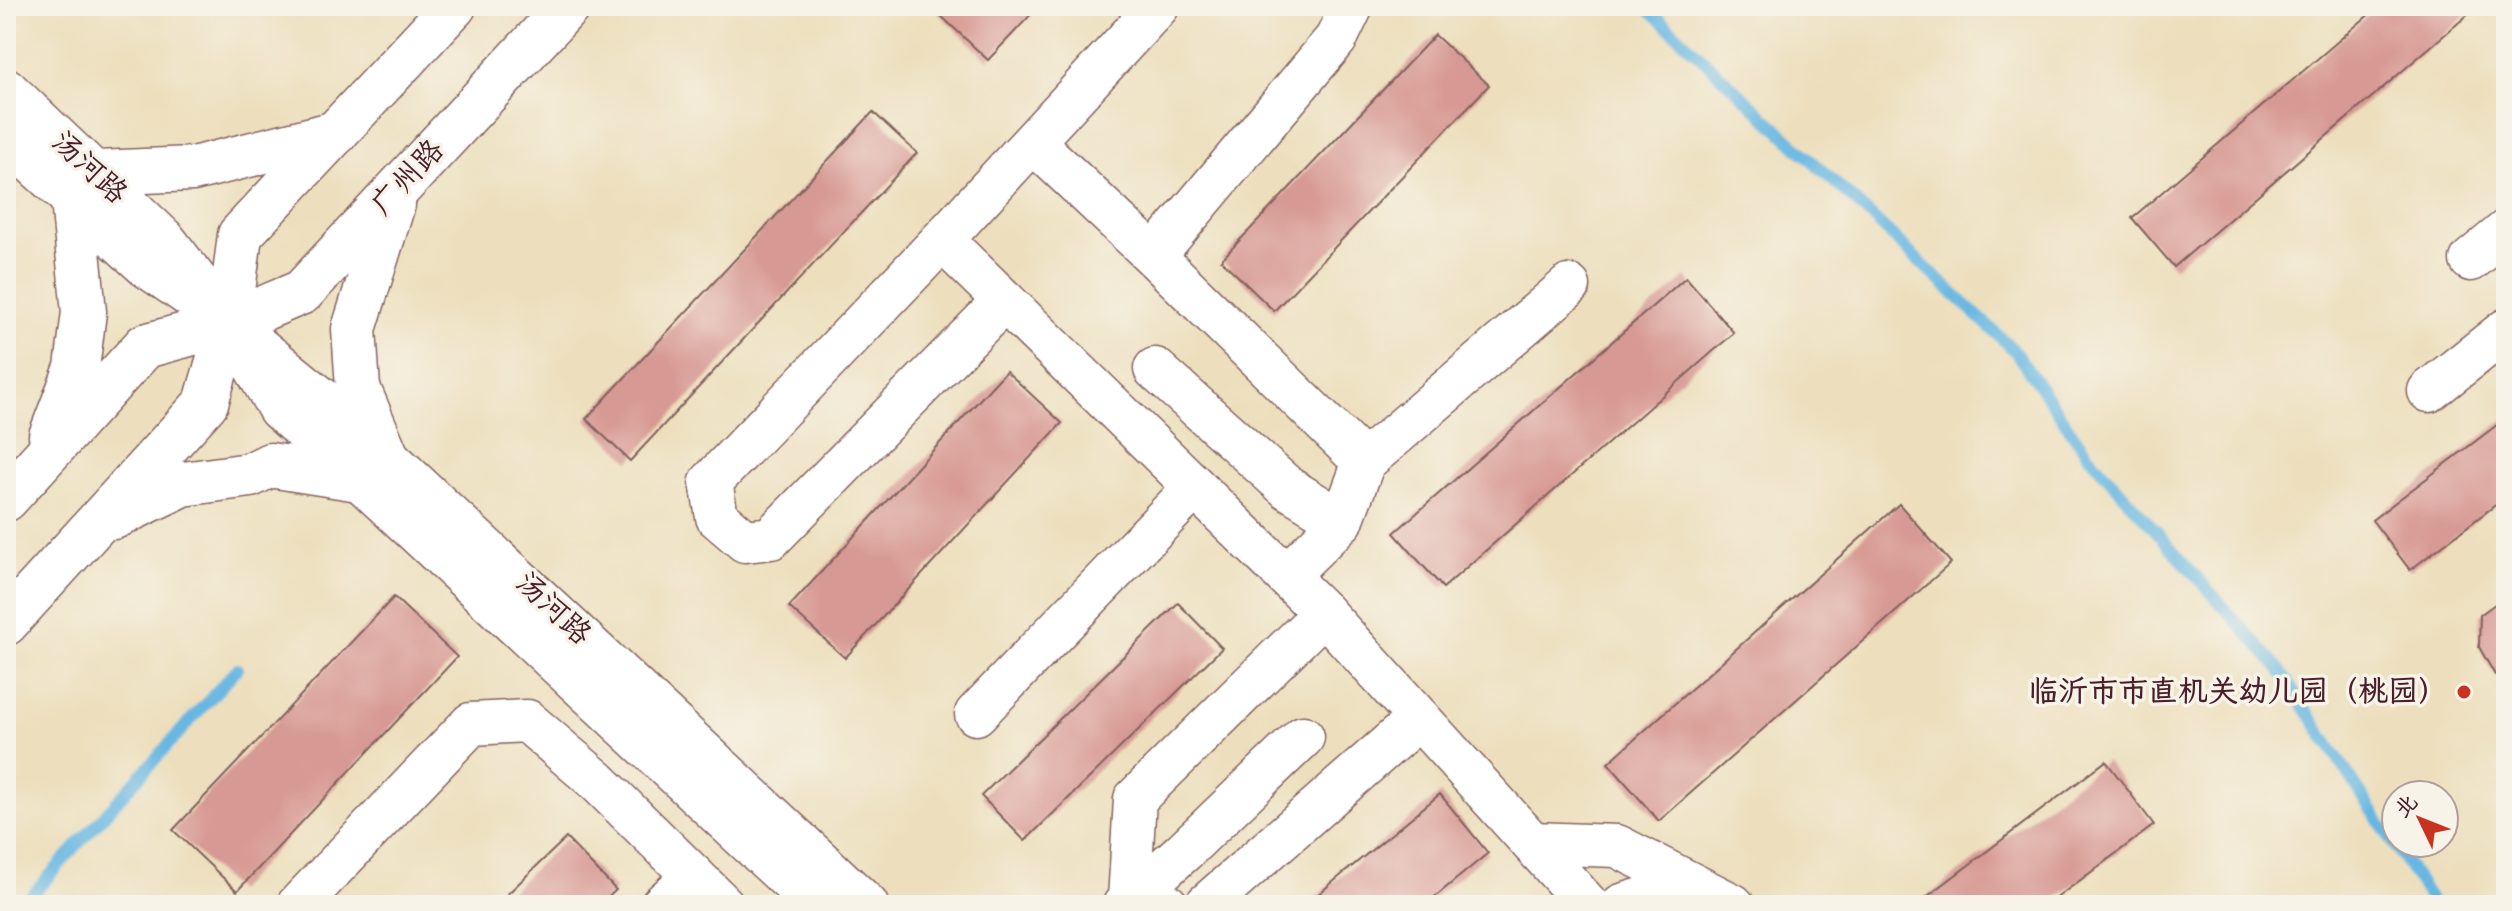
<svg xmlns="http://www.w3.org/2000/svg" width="2512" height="911" viewBox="0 0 2512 911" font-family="Mynerve,'LXGW WenKai TC',sans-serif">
<rect width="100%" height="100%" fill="#f7f3e8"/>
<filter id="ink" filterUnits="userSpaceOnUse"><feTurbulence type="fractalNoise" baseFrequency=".0125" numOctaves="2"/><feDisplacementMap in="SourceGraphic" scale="16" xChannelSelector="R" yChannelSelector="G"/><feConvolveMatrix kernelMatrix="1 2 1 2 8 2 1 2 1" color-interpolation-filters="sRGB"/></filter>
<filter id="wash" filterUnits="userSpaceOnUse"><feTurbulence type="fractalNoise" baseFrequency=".006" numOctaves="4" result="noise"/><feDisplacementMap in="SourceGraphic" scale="32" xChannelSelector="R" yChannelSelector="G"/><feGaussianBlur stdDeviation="1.8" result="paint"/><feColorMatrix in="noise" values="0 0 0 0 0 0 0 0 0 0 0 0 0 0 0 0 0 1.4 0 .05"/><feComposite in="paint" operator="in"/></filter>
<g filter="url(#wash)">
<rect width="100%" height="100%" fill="#eddfbd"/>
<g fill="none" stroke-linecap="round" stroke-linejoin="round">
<!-- stream -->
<g stroke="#67b7e2" stroke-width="12">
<polyline points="1646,6 2014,350 2088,455 2280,670 2434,905"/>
<polyline points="23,905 237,669"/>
</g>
</g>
<g id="blocks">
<!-- building -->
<g fill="#d79993">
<polygon points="945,6 1039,6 988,60 938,13"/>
<polygon points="2379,6 2478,6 2174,267 2132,218"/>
<polygon points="1435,35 1489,85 1274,311 1221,260"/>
<polygon points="873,112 917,153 630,461 586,419"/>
<polygon points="1686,277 1734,333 1443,588 1394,533"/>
<polygon points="1006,371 1062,423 845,658 789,607"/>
<polygon points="2506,418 2506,497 2410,570 2372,520"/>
<polygon points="1899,504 1951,563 1659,821 1608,763"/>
<polygon points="2506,596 2506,676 2495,675 2479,647 2480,615"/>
<polygon points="394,597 457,657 237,891 173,830"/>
<polygon points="1178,603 1222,648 1025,841 981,796"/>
<polygon points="2106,761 2154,825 2047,905 1916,905"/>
<polygon points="1440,794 1488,853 1425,905 1305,905"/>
<polygon points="566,838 616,890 600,905 496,905"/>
</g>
</g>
</g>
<g filter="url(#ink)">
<use href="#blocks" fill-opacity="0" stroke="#83625e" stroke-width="2"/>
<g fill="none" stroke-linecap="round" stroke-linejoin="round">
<!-- minor casing -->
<g stroke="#83625e" stroke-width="45">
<g id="minor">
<polyline points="6,89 165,240 229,323 279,409 359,479 816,905"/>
<polyline points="6,139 146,266 197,301"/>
<polyline points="1033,142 1154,256 1364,462"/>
<polyline points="942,240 1324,613 1588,905"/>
<polyline points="1154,256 1336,39 1352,6"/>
<polyline points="2471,260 2506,231"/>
<polyline points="1004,301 771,538 745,541 717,517 711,482 942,240 1158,6"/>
<polyline points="247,338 349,421 867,905"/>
<polyline points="1155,369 1288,488 1342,521"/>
<polyline points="2429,391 2506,330"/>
<polyline points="1286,576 1342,521 1364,462 1569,286"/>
<polyline points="976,714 1195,487"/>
<polyline points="1532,843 1617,846 1733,905"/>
<polyline points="298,905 471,724 527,721 597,781 723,905"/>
<polyline points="662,905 694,876"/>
<polyline points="1124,905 1184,851 1303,737"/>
<polyline points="1167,905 1129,900 1135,799 1324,613"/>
<polyline points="1206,905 1419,718"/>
<polyline points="1622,905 1642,899 1649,905"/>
</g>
</g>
<!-- major casing -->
<g stroke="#83625e" stroke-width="47">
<g id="major">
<polyline points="96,173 193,169 336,133"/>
<polyline points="51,436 77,368 84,312 73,200"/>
<polyline points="387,457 358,388 354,329 393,204"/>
<polyline points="6,499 145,346 229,323 302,292 568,6"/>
<polyline points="114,517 183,484 250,475 270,465 359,479"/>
<polyline points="6,623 206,403 229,323 240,235 454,6"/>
</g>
</g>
<!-- minor -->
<use href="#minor" stroke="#fff" stroke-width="42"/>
<!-- major -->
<use href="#major" stroke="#fff" stroke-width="44"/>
</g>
</g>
<!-- markers -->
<circle fill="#c8321e" stroke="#f7f3e8" stroke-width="3" cx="2464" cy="692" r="8"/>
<g text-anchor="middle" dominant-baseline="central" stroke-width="7" stroke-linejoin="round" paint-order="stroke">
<!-- street labels -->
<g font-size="30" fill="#4a1f2b" stroke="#f7f3e8">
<text transform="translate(89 168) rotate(43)">汤河路</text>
<text transform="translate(408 178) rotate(-47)">广州路</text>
<text transform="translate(553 609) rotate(43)">汤河路</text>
</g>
<!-- poi labels -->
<g font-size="30" font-weight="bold" fill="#4a1f2b" stroke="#f7f3e8" text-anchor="end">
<text x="2448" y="692">临沂市市直机关幼儿园（桃园）</text>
</g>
</g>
<!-- margin -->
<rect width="2512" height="911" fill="none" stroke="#f7f3e8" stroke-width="32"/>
<!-- north arrow -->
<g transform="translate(2420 819) rotate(313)"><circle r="38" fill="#f7f3e8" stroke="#b29e9c" stroke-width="2"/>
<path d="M0-6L14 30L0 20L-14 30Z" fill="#c8321e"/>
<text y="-12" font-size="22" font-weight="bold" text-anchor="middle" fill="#4a1f2b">北</text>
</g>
</svg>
